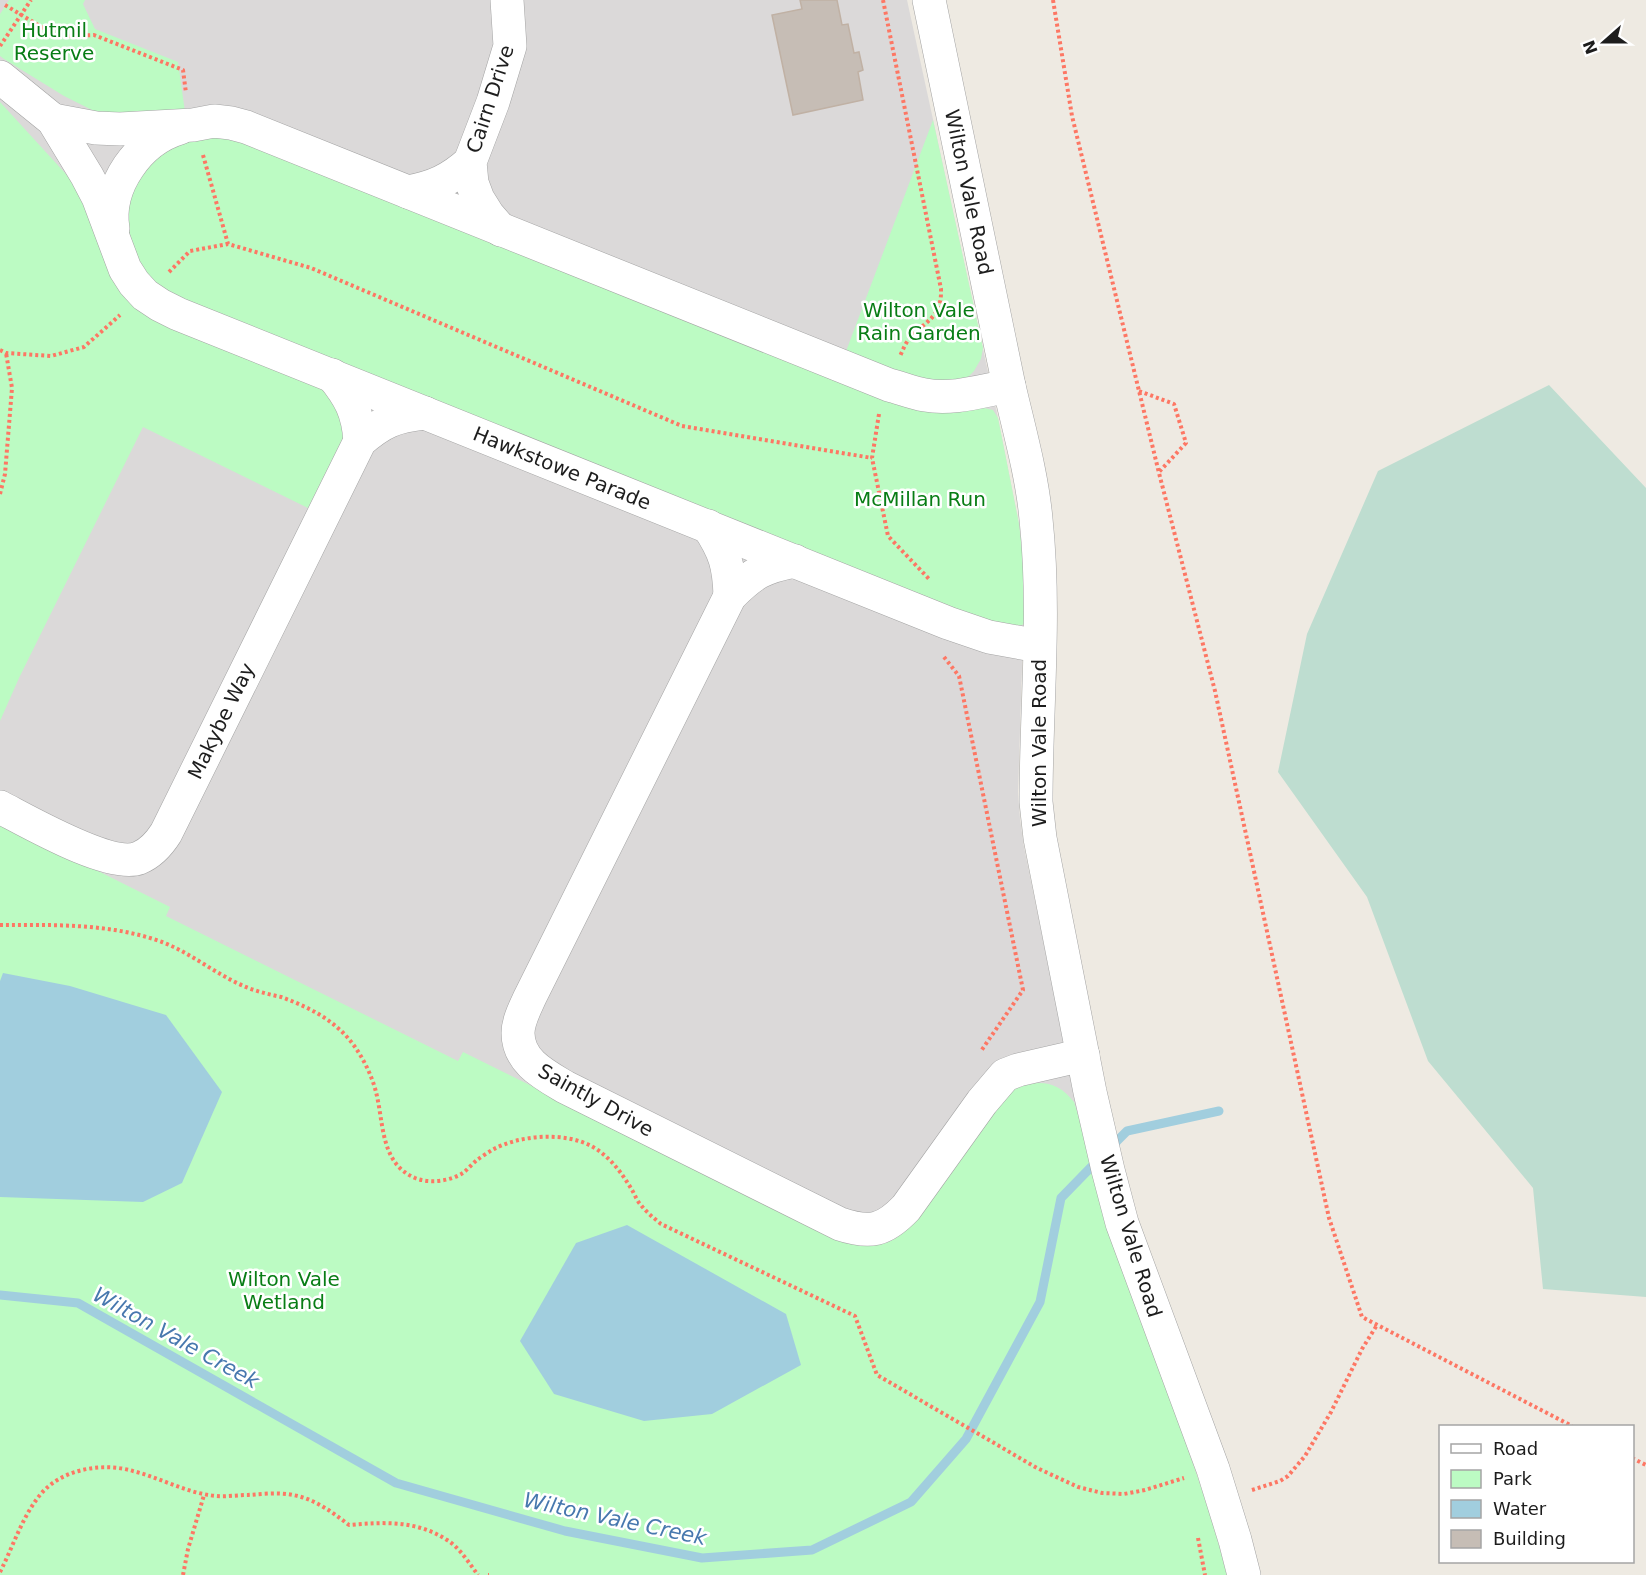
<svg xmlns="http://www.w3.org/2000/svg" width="1646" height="1575" viewBox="0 0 1646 1575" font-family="'DejaVu Sans',sans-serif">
<rect width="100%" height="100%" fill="#eeeae2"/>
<!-- residential -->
<polygon fill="#dbd9d9" points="0,0 907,0 998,418 1019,524 1025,574 1018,792 1020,819 1024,847 1079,1116 1107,1226 1119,1263 1194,1462 0,1575"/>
<!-- wetland -->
<polygon fill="#beddd0" points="1549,385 1646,488 1646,1297 1543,1289 1533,1188 1428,1061 1367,897 1278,772 1307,634 1378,471"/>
<!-- park -->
<g fill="#bcfbc3">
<polygon points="9,0 85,0 83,4 95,29 178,62 185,112 170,115 96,112 64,96 4,59 0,56 0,14"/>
<polygon points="0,102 65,173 80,192 108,262 324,386 344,407 343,438 308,508 143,427 19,678 0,721"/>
<polygon points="933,120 983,348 981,359 978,364 974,371 967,378 935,384 845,354"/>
<polygon points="223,135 984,408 993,410 998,418 1019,524 1025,574 1024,624 1019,626 998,625 171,296 146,277 129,239 127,219 130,198 136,181 158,154 190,138"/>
<path d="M0,822l170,85 -4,9 292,145 5,-9 379,188c31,7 46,10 69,-15l97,-133c25,-13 48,-14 66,10 18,53 27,109 46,162 36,104 80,204 107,311h-1227z"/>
</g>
<!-- water -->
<g fill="#a1cede">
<polygon points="3,973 70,986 166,1015 222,1092 182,1183 143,1202 0,1197 0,981"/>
<polygon points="627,1225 786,1314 801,1365 712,1414 644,1421 554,1394 520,1341 576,1243"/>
</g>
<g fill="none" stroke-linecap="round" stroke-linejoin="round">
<!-- stream -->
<g stroke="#a1cede" stroke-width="9">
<polyline points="1110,1148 1127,1131 1219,1111"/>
<polyline points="0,1295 78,1303 396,1483 565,1531 702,1558 812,1550 911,1502 966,1439 1040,1302 1061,1198 1098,1160"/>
</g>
</g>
<!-- building -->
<polygon fill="#c6bdb5" stroke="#c0b1a4" stroke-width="1.5" points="800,0 837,0 842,25 848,24 854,53 859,52 863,70 858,72 863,100 793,115 772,15 802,9"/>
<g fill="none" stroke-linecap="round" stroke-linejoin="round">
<!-- minor casing -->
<g stroke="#a4a4a4" stroke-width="34">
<g id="minor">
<polyline points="929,0 1009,386"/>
<path d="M408,192c26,-5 42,-12 62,-30"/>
<polyline points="501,230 488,215 478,199 472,183 470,162 493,102 510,46 507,0"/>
<path d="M332,375c18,22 26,37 28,66"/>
<path d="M708,526c17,26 21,39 22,70"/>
<path d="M795,561c-32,6 -42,12 -65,35l-200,401c-5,11 -12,24 -12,36 0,28 25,41 47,54l275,137c30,10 44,7 66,-16l76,-106 23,-27 13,-5 65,-15"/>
<path d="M0,807c29,15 110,62 139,51 12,-5 20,-14 27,-25l194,-392c23,-20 34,-24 65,-28"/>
</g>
</g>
<!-- tertiary casing -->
<g stroke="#a4a4a4" stroke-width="34">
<g id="tertiary">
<polyline points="0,77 53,120 87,176 98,197 125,269 134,283 145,295 160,305 178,314 948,623 989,637 1039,646"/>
<path d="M53,120l43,8 24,1 73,-4 21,-4 17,2 15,4 643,258c12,3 24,8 36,10 28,5 56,-4 84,-9 10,43 23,89 27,133 10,94 0,189 0,283l4,36 50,254 18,78 14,53 91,246 22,71 9,35"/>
<path d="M113,229c-7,-43 26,-89 67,-101"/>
</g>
</g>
<!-- path -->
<g stroke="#fd7764" stroke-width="4" stroke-dasharray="3 3" stroke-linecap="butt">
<path d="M883,0l58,289c1,29 -15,31 -32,50 -4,5 -6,11 -9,17"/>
<polyline points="1053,0 1072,116 1159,473 1215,691 1329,1218 1362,1317 1572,1426"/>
<polyline points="5,5 48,31 70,36 94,35 183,70 186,93"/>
<polyline points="0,46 31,0"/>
<polyline points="203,155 228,244"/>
<polyline points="169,272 190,251 228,244 311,268 682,426 872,458"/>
<polyline points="0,350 6,353 51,356 84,347 120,315"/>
<polyline points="1139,391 1174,404 1186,443 1159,472"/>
<polyline points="879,414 872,458 888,536 930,580"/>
<polyline points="0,494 5,474 12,388 6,353"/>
<polyline points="944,657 959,676 1023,990 981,1051"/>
<path d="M0,925c54,0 110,-2 162,17 32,12 59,37 92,48 9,3 18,5 27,7 28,10 56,24 74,50 9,13 17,29 21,45 8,31 4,71 39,86 15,6 35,3 48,-5 5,-4 9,-9 14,-13 4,-3 10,-7 15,-10 27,-15 73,-19 101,-3 17,10 29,26 39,43 3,5 5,11 9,15 6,8 13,13 20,19l194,92 22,59 160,93 41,19 24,6 22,1 21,-4 39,-12"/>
<polyline points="1632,1458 1646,1465"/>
<polyline points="1252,1490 1280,1481 1288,1476 1305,1456 1331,1412 1362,1349 1377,1325"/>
<polyline points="1198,1538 1205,1575"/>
<path d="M0,1572c13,-25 22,-55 40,-77 21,-26 62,-33 93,-24 28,7 53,22 83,25 10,1 21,-1 32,-1 14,-1 31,-3 45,0 22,4 39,17 56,30 35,-3 67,-5 98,15 13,8 22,23 31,35"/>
<polyline points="183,1575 188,1549 204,1495"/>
<polyline points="488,1575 489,1575"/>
</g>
<!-- minor -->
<use href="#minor" stroke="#fff" stroke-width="33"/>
<!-- tertiary -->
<use href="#tertiary" stroke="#fff" stroke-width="33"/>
</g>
<g text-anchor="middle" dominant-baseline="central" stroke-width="5" stroke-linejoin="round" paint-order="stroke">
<!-- park labels -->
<g font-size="20" fill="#087d15" stroke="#fff">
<text x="54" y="30">Hutmil<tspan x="54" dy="23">Reserve</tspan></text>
<text x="919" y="310">Wilton Vale<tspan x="919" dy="23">Rain Garden</tspan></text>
<text x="920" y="499">McMillan Run</text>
<text x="284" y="1279">Wilton Vale<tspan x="284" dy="23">Wetland</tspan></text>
</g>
<!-- street labels -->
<g font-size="20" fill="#1d1d1d" stroke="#fff">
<text transform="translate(490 99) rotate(-72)">Cairn Drive</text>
<text transform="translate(969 192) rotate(78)">Wilton Vale Road</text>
<text transform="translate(562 468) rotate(22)">Hawkstowe Parade</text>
<text transform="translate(221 721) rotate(-64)">Makybe Way</text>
<text transform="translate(1039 743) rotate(-90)">Wilton Vale Road</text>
<text transform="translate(596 1100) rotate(29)">Saintly Drive</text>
<text transform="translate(1131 1236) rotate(73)">Wilton Vale Road</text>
</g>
<!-- water labels -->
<g font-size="21" font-style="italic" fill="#4778ae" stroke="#fff">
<text transform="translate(176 1338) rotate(29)">Wilton Vale Creek</text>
<text transform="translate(615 1519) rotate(12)">Wilton Vale Creek</text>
</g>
</g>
<!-- legend -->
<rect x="1439" y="1425" width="195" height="138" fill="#ffffff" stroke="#a5a5a5" stroke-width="1.5"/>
<rect x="1451" y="1444" width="30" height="9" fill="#ffffff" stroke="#a5a5a5" stroke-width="1.5"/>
<text x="1493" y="1455" font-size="18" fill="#1d1d1d">Road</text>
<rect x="1451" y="1470" width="30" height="18" fill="#bcfbc3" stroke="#a5a5a5" stroke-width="1.5"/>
<text x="1493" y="1485" font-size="18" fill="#1d1d1d">Park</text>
<rect x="1451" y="1500" width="30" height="18" fill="#a1cede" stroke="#a5a5a5" stroke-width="1.5"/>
<text x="1493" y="1515" font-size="18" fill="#1d1d1d">Water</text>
<rect x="1451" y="1530" width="30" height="18" fill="#c6bdb5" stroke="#a5a5a5" stroke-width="1.5"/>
<text x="1493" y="1545" font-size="18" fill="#1d1d1d">Building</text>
<!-- north arrow -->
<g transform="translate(1604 42) rotate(249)" stroke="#ffffff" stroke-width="4.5" paint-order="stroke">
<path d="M0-4.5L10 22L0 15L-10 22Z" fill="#1d1d1d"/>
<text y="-9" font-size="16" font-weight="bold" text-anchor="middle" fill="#1d1d1d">N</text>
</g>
</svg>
